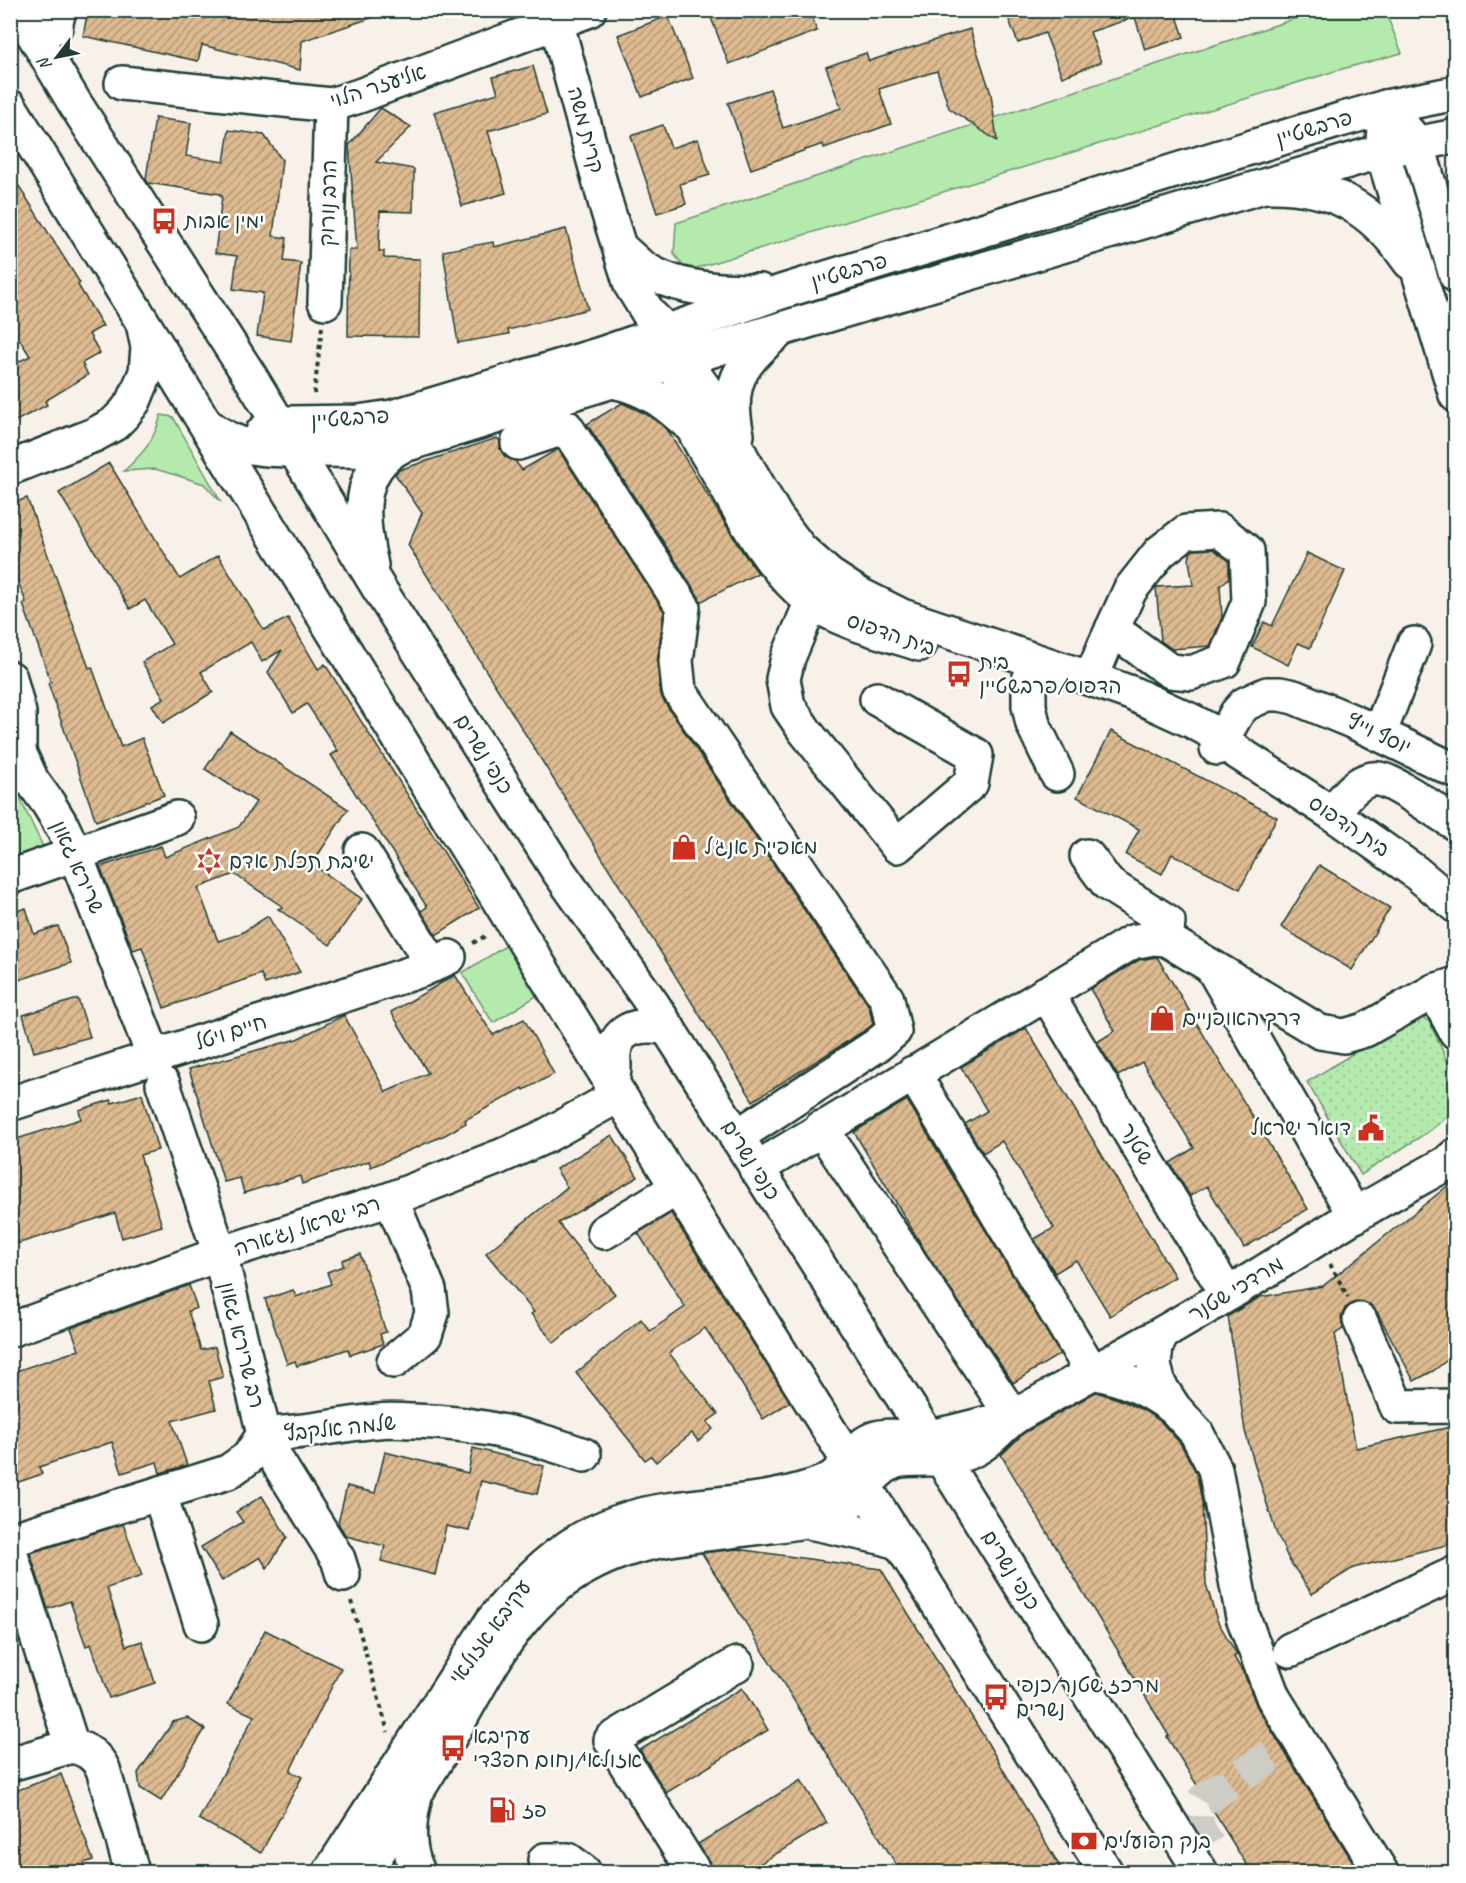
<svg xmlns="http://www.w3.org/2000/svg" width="1466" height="1883" viewBox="0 0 1466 1883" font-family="Caveat,'Playpen Sans Hebrew',sans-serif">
<defs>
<pattern id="grass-dots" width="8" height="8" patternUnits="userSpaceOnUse" patternTransform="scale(1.5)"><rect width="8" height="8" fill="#b4eaad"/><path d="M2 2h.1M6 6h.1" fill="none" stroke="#9aca95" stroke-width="1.8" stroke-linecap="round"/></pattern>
<pattern id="building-hatch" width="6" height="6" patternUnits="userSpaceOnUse" patternTransform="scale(1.5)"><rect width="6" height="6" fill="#deba90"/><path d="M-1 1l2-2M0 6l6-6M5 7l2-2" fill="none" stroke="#b39876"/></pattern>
</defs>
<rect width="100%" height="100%" fill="#f8f1e9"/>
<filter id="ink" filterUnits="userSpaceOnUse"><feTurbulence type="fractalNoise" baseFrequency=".0167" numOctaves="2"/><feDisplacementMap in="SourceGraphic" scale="12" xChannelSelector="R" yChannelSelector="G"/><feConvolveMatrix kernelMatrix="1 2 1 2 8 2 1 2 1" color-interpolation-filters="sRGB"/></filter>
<g filter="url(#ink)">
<!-- grass -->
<polygon fill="url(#grass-dots)" stroke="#6a9470" stroke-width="1.5" points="1415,1015 1429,1021 1455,1078 1455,1110 1431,1130 1361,1175 1307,1082"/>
<!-- green -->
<g fill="#b4eaad" stroke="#6a9470" stroke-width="1.5">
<polygon points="1318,11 1385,11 1402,53 1342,69 687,271 674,254 676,223"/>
<path d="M161,415l12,2 48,85 -17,-18 -25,-8 -24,-7 -31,2c20,-19 29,-28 37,-56z"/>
<polygon points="10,778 48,857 10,870"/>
<polygon points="507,945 538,995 493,1023 462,973"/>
</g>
<!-- building -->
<g fill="url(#building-hatch)" stroke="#1f3d34" stroke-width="1.5">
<polygon points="88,10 196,10 228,18 229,10 382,10 383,14 302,41 300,70 202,45 198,61 83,36"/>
<polygon points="708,10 809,10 817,31 729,64"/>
<polygon points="1019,10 1175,10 1184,37 1145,50 1135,17 1090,32 1101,62 1062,77 1045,33 1018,43 1007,15"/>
<polygon points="668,16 693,78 642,97 618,35"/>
<polygon points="970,29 991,94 997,141 949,108 937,71 879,89 891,124 824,148 823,144 751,169 728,103 770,89 783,128 841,108 826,67 866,53 869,61"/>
<polygon points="533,66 547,114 488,131 506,193 462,206 434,112 498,93 493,77"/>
<polygon points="381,108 411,127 376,162 414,169 413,212 380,211 379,251 384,251 384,258 420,259 419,337 348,336 349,250 357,250 349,145"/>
<polygon points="155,118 191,123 186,156 224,162 229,130 264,135 282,160 273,236 287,238 284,261 301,263 291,341 257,336 263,293 233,289 237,256 215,253 222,196 220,196 220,194 148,183 146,179"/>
<polygon points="663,125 671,148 698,139 710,175 680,184 686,204 657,213 631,136"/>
<polygon points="10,172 80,283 78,285 103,326 89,334 100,353 82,363 88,375 45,401 47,405 10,424 10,366 30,356 10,324"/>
<polygon points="566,229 588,309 508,330 509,334 458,343 443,251 493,242 494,247"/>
<polygon points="622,403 646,414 667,429 742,551 758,573 700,602 699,597 587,424"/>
<polygon points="497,438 500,441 500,449 505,457 515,461 522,470 558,449 664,611 657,663 660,692 663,700 869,1006 873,1024 867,1029 753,1101 408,545 422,513 395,474 399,470"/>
<polygon points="109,463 180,579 218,555 264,630 288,618 318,669 325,664 479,908 436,935 421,911 427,907 331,755 338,751 307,704 293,713 268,672 282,650 262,662 251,642 201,672 213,692 163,723 152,705 164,698 142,662 172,644 145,600 130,609 59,493"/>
<polygon points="27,498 89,668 92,667 121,747 142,738 164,795 96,821 48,683 51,682 23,604 26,602 10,561 10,504"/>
<polygon points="1213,549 1229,561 1229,578 1220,586 1222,617 1210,646 1172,649 1161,641 1156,587 1193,585 1189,561 1190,553 1193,550"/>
<polygon points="1307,553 1345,571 1310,648 1298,643 1288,665 1252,647 1264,622 1272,626"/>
<polygon points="230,731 348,809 312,864 362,899 330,945 278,909 283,907 234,874 198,888 218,941 240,934 268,916 300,972 265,984 261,974 164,1008 142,947 133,950 100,867 161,846 165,857 239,827 256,802 205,769"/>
<polygon points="1111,731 1277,817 1240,889 1172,854 1162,874 1126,855 1139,829 1077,797"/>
<polygon points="1319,865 1390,908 1352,970 1281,927"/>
<polygon points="26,908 34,934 58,926 71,963 10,983 10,913"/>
<polygon points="1157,957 1308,1209 1244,1248 1207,1186 1190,1196 1170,1163 1194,1148 1142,1062 1118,1076 1097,1042 1115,1031 1090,989 1139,960"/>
<polygon points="455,975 493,1035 524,1019 554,1074 524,1090 523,1088 465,1120 466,1123 445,1135 371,1167 369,1161 302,1184 300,1176 244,1193 240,1178 224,1182 189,1069 297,1039 344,1015 386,1092 428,1073 391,1012"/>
<polygon points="78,999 90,1037 34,1052 23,1015"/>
<polygon points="1026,1028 1175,1277 1110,1316 1076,1260 1055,1273 1034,1239 1054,1228 1002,1141 983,1153 965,1124 987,1111 961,1067"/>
<polygon points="142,1094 158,1150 140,1155 162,1226 122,1238 115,1213 10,1246 10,1141 81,1119 79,1110 111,1100 112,1103"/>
<polygon points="907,1100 1060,1354 1013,1383 928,1256 854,1132"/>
<polygon points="612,1135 638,1177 558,1223 615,1294 554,1343 531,1314 534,1312 486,1253 567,1187 556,1169"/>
<polygon points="1455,1180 1455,1354 1433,1371 1414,1381 1377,1312 1371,1305 1363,1302 1353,1303 1345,1308 1341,1318 1343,1329 1335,1334 1356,1448 1455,1426 1455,1543 1353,1568 1312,1594 1289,1560 1276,1532 1258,1476 1245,1431 1228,1316 1260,1297 1323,1286"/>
<polygon points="671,1213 790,1402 763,1419 730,1365 705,1328 669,1353 718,1414 707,1422 713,1429 698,1441 692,1433 656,1462 651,1456 645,1460 576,1373 641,1319 650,1331 685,1307 638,1233"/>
<polygon points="360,1254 386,1332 380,1334 383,1344 350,1355 348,1349 297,1366 295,1361 287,1364 265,1299 293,1290 296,1297 331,1284 327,1272 343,1266 342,1260"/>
<polygon points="189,1285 197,1308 188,1311 201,1350 215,1347 223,1377 209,1381 216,1409 172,1421 187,1465 160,1473 157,1462 122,1473 112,1442 39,1467 42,1474 10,1485 10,1373 79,1350 71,1328"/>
<polygon points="1096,1392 1118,1399 1143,1410 1161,1422 1180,1443 1197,1474 1198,1481 1202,1502 1206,1584 1217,1620 1237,1655 1234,1657 1245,1676 1257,1707 1359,1872 1251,1872 1167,1737 1169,1736 1001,1455 1024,1433"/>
<polygon points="473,1448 544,1466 537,1494 481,1481 469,1531 446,1526 435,1575 381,1561 385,1546 346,1536 338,1523 347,1486 375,1493 385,1452 468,1473"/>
<polygon points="262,1496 287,1537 267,1568 260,1557 222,1581 201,1547 243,1522 236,1512"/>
<polygon points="123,1524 142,1576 107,1588 126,1646 142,1641 155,1683 109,1698 91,1644 86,1646 70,1601 48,1609 30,1553"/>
<polygon points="737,1549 881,1569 983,1735 1063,1872 901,1872 702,1553"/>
<polygon points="265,1630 341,1668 290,1771 302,1777 261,1853 199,1819 254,1716 228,1704"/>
<polygon points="742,1688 768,1730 666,1793 640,1750"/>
<polygon points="187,1718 205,1729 161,1801 140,1788 138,1773 173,1722"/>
<polygon points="61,1774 93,1860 84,1863 87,1872 10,1872 10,1793"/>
<polygon points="801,1780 827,1823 746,1872 713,1872 710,1862 698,1844"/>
</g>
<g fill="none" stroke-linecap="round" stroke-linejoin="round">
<!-- minor-tunnel -->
<path stroke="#cdcdc5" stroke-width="33" stroke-dasharray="33 16" stroke-linecap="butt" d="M1209,1846c-10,-15 -18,-29 -6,-46l87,-56"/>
<!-- minor casing -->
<g stroke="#1f3d34" stroke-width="38">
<g id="minor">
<polyline points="19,10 74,102 251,378 378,587 557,869 653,1005 928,1437 1201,1872"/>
<polyline points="553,10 606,205 631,285 649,314 666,331 683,343"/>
<polyline points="55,27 59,10"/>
<polyline points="122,83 331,105 359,96 589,10"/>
<polyline points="10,107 603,1069 1106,1872"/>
<path d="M620,248c6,5 12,11 18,16 33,26 82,27 122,27"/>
<polyline points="325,302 331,105"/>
<polyline points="664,350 680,361 696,377 714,402 742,458 776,517 800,549 829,575 858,594 902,616 1091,679 1131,693 1192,721 1207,729 1237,752 1333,814 1414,871 1456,906"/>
<path d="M681,357c-3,19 2,44 9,63 6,18 18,35 28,52 25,45 51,95 92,128 27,22 77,33 110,44"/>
<path d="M613,381c35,7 54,23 80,47"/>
<path d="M208,426c38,30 71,23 115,24 26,0 52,2 78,-4l380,-117 601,-178"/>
<polyline points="263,432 279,424 288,423 358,422 392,417 601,354 781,292 1340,120 1386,107"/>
<path d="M737,435c-11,-50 2,-71 40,-102"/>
<polyline points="518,443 566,427 683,607 676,661 679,690 887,999 894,1031 877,1045 736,1137"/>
<polyline points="10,468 94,435 114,424 124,414 134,401 146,372 148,347 144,328"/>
<path d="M371,565c-10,-43 -17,-95 30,-119"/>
<polyline points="812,601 788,658 783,679 788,706 805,731 897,846 971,783 976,755 877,699"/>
<polyline points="10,678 19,713 19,752 32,781 48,803 62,826 75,854 154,1057"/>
<polyline points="1091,679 1105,645 1130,590 1160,552 1186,532 1219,530 1247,551 1249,602 1224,661 1191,673 1170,671 1112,629"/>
<polyline points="1029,680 1029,706 1033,724 1057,774"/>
<polyline points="1379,734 1414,644"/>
<polyline points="1217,748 1237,713 1245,704 1267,694 1280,694 1294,697 1354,722 1456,771"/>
<path d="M1333,814c7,-10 14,-21 24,-28 6,-5 15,-8 22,-7 17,3 60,34 77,45"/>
<polyline points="362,851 433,965"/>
<polyline points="1087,856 1108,884 1168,922 1166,939"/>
<polyline points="10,877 177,818"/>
<polyline points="1212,967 1355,1216"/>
<polyline points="1434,991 1456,1032"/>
<polyline points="1046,993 1227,1294"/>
<path d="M913,1073l179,299c32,7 53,15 79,34"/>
<polyline points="163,1084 220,1254 264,1434 277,1461 338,1559 343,1575"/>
<path d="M610,1091c2,-8 4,-16 4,-24 0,-6 -1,-13 1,-19 5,-24 34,-24 53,-20"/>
<polyline points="10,1104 421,970 449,957"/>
<polyline points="821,1128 1013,1417"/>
<polyline points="756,1169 1132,942 1153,938 1166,939 1320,1032 1344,1036 1365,1030 1434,991 1456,984"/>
<polyline points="391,1199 429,1290 432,1313 425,1335 394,1361"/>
<polyline points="604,1232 677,1188"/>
<polyline points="1360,1320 1397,1407 1456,1406"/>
<polyline points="10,1330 220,1254 391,1199 499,1157 544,1137 619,1095"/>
<polyline points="1162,1334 1156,1346 1154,1365 1159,1385 1174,1408 1196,1432 1215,1469 1243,1617 1273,1697 1381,1872"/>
<path d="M264,1434c39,0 76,-10 114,-13 12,-2 24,0 36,0 59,1 115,14 170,34"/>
<polyline points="160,1495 201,1624"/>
<polyline points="805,1521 885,1538 900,1543"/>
<polyline points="10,1540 228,1472 249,1457 264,1434"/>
<polyline points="10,1552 72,1746"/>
<polyline points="1290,1650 1456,1573"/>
<path d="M72,1746c14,3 24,9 31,23l29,103"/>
<polyline points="10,1764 72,1746"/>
<path d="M414,1801c-6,25 -7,48 4,71"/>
<polyline points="545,1860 568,1860 584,1872"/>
<path d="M330,1872l161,-249c50,-64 100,-104 184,-114 42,-6 85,-7 126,-19 14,-4 30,-8 40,-20 12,-12 14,-23 32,-31 17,-6 37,0 54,-2 28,-4 56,-14 84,-19"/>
<path d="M365,1872c28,-43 57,-87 83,-132 31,-52 60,-117 109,-154 66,-50 128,-48 205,-59 24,-3 51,-5 73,-15 24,-11 33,-38 56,-49 11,-5 22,-3 33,-4 18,0 38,-2 53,-11 16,-8 26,-25 42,-34 47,-27 95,-53 142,-80 65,-37 128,-78 191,-117 31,-19 63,-36 95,-54l9,-8"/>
<polyline points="694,1872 611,1740 737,1664"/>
</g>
</g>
<!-- major casing -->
<g stroke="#1f3d34" stroke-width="38">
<g id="major">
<polyline points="1386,107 1382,151 1456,395"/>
<polyline points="1386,107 1417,143 1456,275"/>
<polyline points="1386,107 1456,93"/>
<polyline points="1396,148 1456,136"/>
<path d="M1269,186c65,-1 104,23 141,76"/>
</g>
</g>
<!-- path -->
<g stroke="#1f3d34" stroke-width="4" stroke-dasharray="4.5 4.5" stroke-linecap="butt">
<polyline points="314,394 322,327"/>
<polyline points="473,943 487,935"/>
<polyline points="1330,1264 1348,1297"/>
<polyline points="351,1601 388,1732"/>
</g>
<!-- minor -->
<use href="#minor" stroke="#fff" stroke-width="33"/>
<!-- major -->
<use href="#major" stroke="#fff" stroke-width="33"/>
</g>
</g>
<!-- icons -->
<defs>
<g id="bus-bare" transform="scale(2.07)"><path d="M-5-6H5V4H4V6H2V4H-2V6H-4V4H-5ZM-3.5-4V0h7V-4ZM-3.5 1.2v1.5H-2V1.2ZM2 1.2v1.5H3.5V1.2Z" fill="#c8321e" stroke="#fff" stroke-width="2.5" paint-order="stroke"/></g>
<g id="shop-bare" transform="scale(2.07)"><path d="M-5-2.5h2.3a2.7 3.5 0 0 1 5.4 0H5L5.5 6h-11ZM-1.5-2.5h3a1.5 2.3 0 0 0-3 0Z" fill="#c8321e" stroke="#fff" stroke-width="2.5" paint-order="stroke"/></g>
<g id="synagogue-bare" transform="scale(2.07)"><path d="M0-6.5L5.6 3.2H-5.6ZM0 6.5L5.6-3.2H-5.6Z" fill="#c8321e" stroke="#fff" stroke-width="2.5" paint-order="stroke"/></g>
<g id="civic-bare" transform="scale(2.07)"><path d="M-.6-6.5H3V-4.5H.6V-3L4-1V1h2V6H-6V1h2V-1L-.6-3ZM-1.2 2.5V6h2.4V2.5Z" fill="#c8321e" stroke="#fff" stroke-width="2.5" paint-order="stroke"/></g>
<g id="fuel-bare" transform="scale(2.07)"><path d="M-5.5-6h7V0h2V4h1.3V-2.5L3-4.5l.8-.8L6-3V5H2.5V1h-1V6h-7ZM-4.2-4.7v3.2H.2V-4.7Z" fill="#c8321e" stroke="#fff" stroke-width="2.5" paint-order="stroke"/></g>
<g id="bank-bare" transform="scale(2.07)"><path d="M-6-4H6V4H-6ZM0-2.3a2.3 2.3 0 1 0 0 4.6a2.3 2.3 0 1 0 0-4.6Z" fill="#c8321e" stroke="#fff" stroke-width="2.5" paint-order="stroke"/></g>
</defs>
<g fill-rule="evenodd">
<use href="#bus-bare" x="164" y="221"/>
<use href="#bus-bare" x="959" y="674"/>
<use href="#shop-bare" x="684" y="847"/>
<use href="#synagogue-bare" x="209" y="861"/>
<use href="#shop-bare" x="1162" y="1018"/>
<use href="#civic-bare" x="1371" y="1128"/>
<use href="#bus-bare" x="996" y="1697"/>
<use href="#bus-bare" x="453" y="1748"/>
<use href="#fuel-bare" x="502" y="1810"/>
<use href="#bank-bare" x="1084" y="1841"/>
</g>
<g text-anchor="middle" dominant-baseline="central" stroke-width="5" stroke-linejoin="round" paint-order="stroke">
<!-- street labels -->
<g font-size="21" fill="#1f3d34" stroke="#fff">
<text transform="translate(378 86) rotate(-18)">אליעזר הלוי</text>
<text transform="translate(1314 128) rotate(-17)">פרבשטיין</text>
<text transform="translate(586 130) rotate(75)">קרית משה</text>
<text transform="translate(328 203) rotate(-88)">הרב נורוק</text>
<text transform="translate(849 271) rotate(-17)">פרבשטיין</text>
<text transform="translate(350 418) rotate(-4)">פרבשטיין</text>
<text transform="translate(891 634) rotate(19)">בית הדפוס</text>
<text transform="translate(1379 734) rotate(25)">יוסף וייץ</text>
<text transform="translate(484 754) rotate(58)">כנפי נשרים</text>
<text transform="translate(1349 826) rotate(34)">בית הדפוס</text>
<text transform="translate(78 867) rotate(66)">שרירא גאון</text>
<text transform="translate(231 1032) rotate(-18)">חיים ויטל</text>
<text transform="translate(1137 1144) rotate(59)">שטנר</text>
<text transform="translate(751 1160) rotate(58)">כנפי נשרים</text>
<text transform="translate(307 1226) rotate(-18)">רבי ישראל נג'ארה</text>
<text transform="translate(1236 1289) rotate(-31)">מרדכי שטנר</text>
<text transform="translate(242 1345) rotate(76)">רב שרירא גאון</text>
<text transform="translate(340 1428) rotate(-6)">שלמה אלקבץ</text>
<text transform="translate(1011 1570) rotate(58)">כנפי נשרים</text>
<text transform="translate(490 1632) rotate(-54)">עקיבא אזולאי</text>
</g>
<!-- poi labels -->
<g font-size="21" fill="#1f3d34" stroke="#fff" text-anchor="start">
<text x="184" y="221">ימין אבות</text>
<text x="979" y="662">בית<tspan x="979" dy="24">הדפוס/פרבשטיין</tspan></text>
<text x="704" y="847">מאפיית אנג'ל</text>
<text x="229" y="861">ישיבת תכלת אדם</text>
<text x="1182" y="1018">דרך האופניים</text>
<text x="1351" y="1128" text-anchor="end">דואר ישראל</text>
<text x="1016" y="1685">מרכז שטנר/כנפי<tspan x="1016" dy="24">נשרים</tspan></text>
<text x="473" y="1736">עקיבא<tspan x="473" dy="24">אזולאי/נחום חפצדי</tspan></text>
<text x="522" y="1810">פז</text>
<text x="1104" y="1841">בנק הפועלים</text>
</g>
</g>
<!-- margin -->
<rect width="1466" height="1883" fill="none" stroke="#fff" stroke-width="36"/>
<rect x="18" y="18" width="1430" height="1847" fill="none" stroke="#1f3d34" stroke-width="2" filter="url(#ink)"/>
<!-- north arrow -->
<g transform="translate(57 57) rotate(238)" stroke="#ffffff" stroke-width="4.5" paint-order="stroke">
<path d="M0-4.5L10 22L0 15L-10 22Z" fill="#1f3d34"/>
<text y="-9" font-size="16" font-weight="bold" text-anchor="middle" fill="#1f3d34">N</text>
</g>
</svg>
